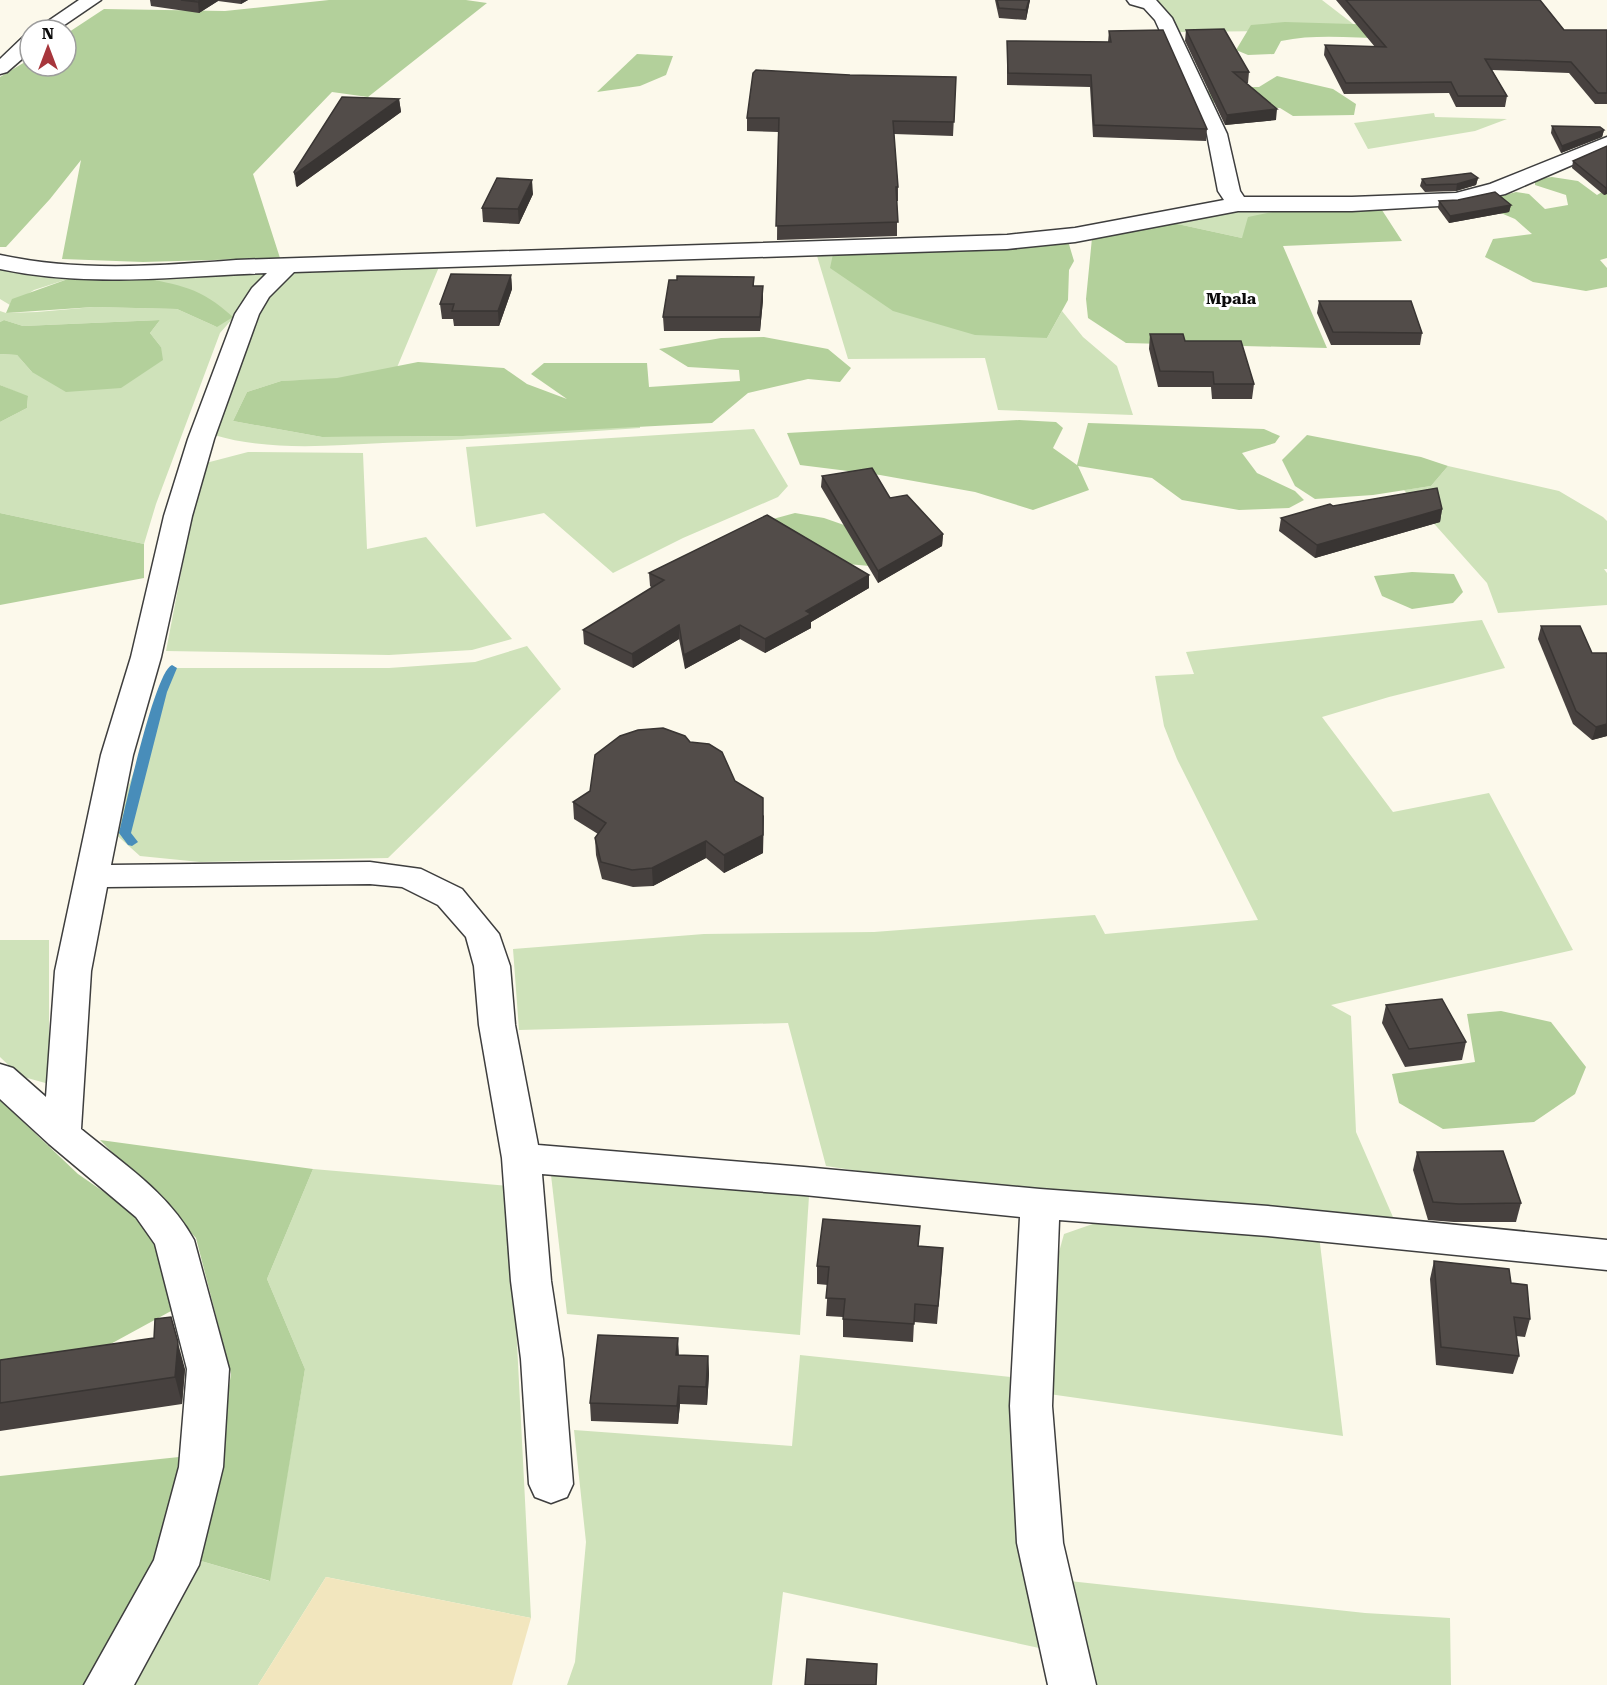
<svg xmlns="http://www.w3.org/2000/svg" width="1607" height="1685" viewBox="0 0 1607 1685" font-family="'Roboto Serif',serif">
<rect width="100%" height="100%" fill="#fcf9eb"/>
<!-- green -->
<g fill="#cfe2ba">
<polygon points="1156,0 1322,0 1361,30 1175,32"/>
<polygon points="1434,113 1435,117 1507,119 1475,131 1368,149 1354,123"/>
<polygon points="1296,207 1242,238 1173,223 1216,213"/>
<polygon points="833,254 1047,338 1062,311 1083,337 1117,366 1133,415 998,410 985,358 848,359 817,256"/>
<polygon points="0,267 68,279 34,290 10,305 0,299"/>
<path d="M439,267l-46,110 -112,4 -34,11 -14,29 89,16 141,-1 177,-12v4c-86,6 -171,12 -257,15 -56,3 -115,8 -169,-8l42,-123 38,-42z"/>
<polygon points="275,270 220,333 156,504 144,544 0,513 0,422 27,408 28,397 0,385 0,354 17,355 32,372 161,347 150,333 160,320 23,326 4,320 0,322 0,311 6,313 37,312 94,307 177,309 217,327 138,277"/>
<polygon points="754,429 788,486 778,497 683,538 613,573 544,513 476,527 466,447"/>
<polygon points="248,452 363,453 367,549 426,537 512,639 472,650 389,655 166,651 202,464"/>
<polygon points="1448,466 1559,491 1603,517 1607,521 1607,569 1604,569 1607,573 1607,605 1498,613 1487,583 1404,490 1431,486"/>
<polygon points="1482,620 1505,668 1389,697 1322,717 1393,812 1489,793 1573,950 1331,1005 1351,1016 1356,1132 1396,1224 885,1175 826,1166 788,1023 519,1030 513,949 704,934 874,932 1095,915 1105,934 1258,920 1177,759 1164,726 1155,676 1194,674 1186,652"/>
<polygon points="527,646 561,689 388,858 200,862 140,856 112,831 172,668 389,668 475,662"/>
<polygon points="0,940 49,940 49,1084 20,1076 0,1057"/>
<polygon points="313,1169 509,1186 531,1618 326,1577 258,1685 128,1685 201,1561 269,1581 305,1369 267,1279"/>
<polygon points="551,1175 809,1196 800,1335 567,1314"/>
<polygon points="1107,1219 1319,1235 1343,1436 1049,1394 1054,1270 1064,1234"/>
<polygon points="800,1355 1020,1378 1053,1651 783,1592 772,1685 567,1685 575,1662 586,1542 574,1430 792,1446"/>
<polygon points="1060,1580 1365,1613 1450,1618 1451,1685 1090,1685"/>
</g>
<!-- forest -->
<g fill="#b3d09b">
<polygon points="329,0 466,0 487,3 368,97 332,92 253,174 280,258 143,262 62,259 81,160 50,199 6,247 0,247 0,77 30,59 30,66 66,66 66,34 104,9 225,11"/>
<path d="M1285,22l101,3 11,13c-39,1 -78,-5 -116,3l-7,13 -26,1 -12,-5 15,-25z"/>
<polygon points="637,54 673,56 666,75 640,86 597,92"/>
<polygon points="1277,76 1333,89 1356,104 1354,115 1293,116 1280,108 1228,106 1209,101 1205,91 1230,87 1259,87"/>
<polygon points="1552,177 1578,181 1597,195 1607,189 1607,258 1600,260 1607,268 1607,287 1586,291 1533,282 1485,257 1493,239 1532,234 1515,219 1477,203 1516,192 1529,194 1545,209 1568,205 1566,195 1535,185 1535,179"/>
<polygon points="1296,207 1380,207 1402,241 1283,246 1327,348 1126,343 1088,318 1086,299 1092,238 1173,223 1242,238 1248,217"/>
<polygon points="1068,241 1074,261 1069,270 1068,300 1047,338 975,335 893,311 830,268 833,254"/>
<path d="M138,277c42,8 62,10 95,40l-16,10 -40,-18 -83,-2 -88,6 6,-14 56,-20z"/>
<polygon points="4,320 23,326 160,320 150,333 161,347 163,360 121,388 66,392 32,372 17,355 0,354 0,322"/>
<polygon points="764,337 828,349 851,368 840,382 808,379 748,393 712,423 463,436 322,437 233,421 247,392 281,381 337,378 418,362 504,368 527,384 567,399 531,374 544,363 647,363 649,387 740,381 739,370 688,367 659,349 721,338"/>
<polygon points="0,385 28,396 27,408 0,422"/>
<polygon points="1019,420 1056,422 1063,428 1053,448 1077,465 1088,423 1264,429 1280,436 1275,443 1242,453 1257,473 1295,491 1304,500 1289,508 1239,510 1182,500 1152,478 1078,466 1089,490 1033,510 975,492 880,475 800,465 787,433"/>
<polygon points="1307,435 1421,457 1448,466 1431,486 1373,495 1315,499 1295,486 1282,460"/>
<polygon points="0,513 144,544 144,578 0,605"/>
<polygon points="795,513 824,518 867,533 870,566 779,558 762,522"/>
<polygon points="1412,572 1454,574 1463,592 1453,603 1412,609 1382,596 1374,576"/>
<polygon points="1501,1011 1551,1022 1586,1067 1575,1094 1534,1122 1443,1129 1399,1103 1392,1074 1475,1062 1467,1014"/>
<polygon points="0,1100 78,1174 153,1226 171,1311 63,1370 0,1379"/>
<polygon points="100,1140 313,1169 267,1279 305,1369 270,1581 201,1561 231,1374 196,1238"/>
<polygon points="179,1457 167,1552 83,1685 0,1685 0,1476"/>
</g>
<!-- sand -->
<polygon fill="#f2e6be" points="326,1577 531,1618 512,1685 258,1685"/>
<g fill="none" stroke-linecap="round" stroke-linejoin="round">
<!-- stream -->
<path fill="#488dba" fill-rule="evenodd" d="M172,665l5,3 -10,24 -36,141 7,9 -6,4 -4,-1 -9,-12c6,-24 36,-162 53,-168z"/>
<!-- street casing -->
<g stroke="#3e3e3e" stroke-width="3">
<g id="street">
<polygon points="79,0 101,0 57,30 35,30"/>
<path d="M1127,0h29l16,18 55,116 13,57 4,6h108l104,-4 34,-9 117,-47v13l-102,44 -49,11 -104,6h-114l-163,31 -68,7 -713,23 -25,25 -10,17 -45,125 -22,77 -31,141 -28,98 -22,110 259,-3 51,7 41,20 37,45 11,32 5,59 23,120 266,22 236,22 228,17 339,34v30l-339,-34 -209,-16 -7,186 11,137 33,142h-48l-31,-142 -7,-137 10,-189 -216,-22 -262,-21 9,107 12,78 10,125 -6,13 -16,6 -16,-6 -6,-13 -8,-125 -10,-78 -9,-123 -23,-133 -5,-59 -8,-29 -28,-32 -36,-18 -32,-3 -263,3 -16,84 -10,158c41,34 87,63 113,111l35,129 -6,98 -24,98 -65,120h-50l70,-125 25,-93 8,-98 -32,-125 -19,-27 -87,-73 -49,-45v-35l13,4 33,29 9,-126 46,-216 30,-98 33,-141 24,-77 47,-125 17,-26 15,-15c-90,3 -178,15 -267,-4v-14c79,17 156,11 236,5l771,-25 68,-7 149,-28 -6,-9 -11,-57 -52,-114 -11,-12 -14,-4z"/>
<polygon points="30,35 30,52 7,72 0,74 0,59 23,37"/>
</g>
</g>
<!-- street -->
<use href="#street" fill="#fff" fill-rule="evenodd"/>
</g>
<!-- wall -->
<g fill="#47413f">
<polygon points="150,0 248,0 241,4 218,1 199,13 151,6"/>
<polygon points="995,0 1030,0 1026,20 999,18"/>
<polygon points="1336,0 1540,0 1564,30 1607,30 1607,104 1595,104 1569,73 1492,70 1507,96 1505,107 1456,107 1449,93 1344,94 1324,55 1325,45 1375,47"/>
<polygon points="1186,30 1249,72 1248,83 1246,83 1276,120 1225,125 1185,41"/>
<polygon points="1109,31 1207,129 1206,141 1093,137 1090,87 1007,85 1007,41 1108,42"/>
<polygon points="850,75 956,77 953,136 894,134 898,187 898,201 897,201 897,236 777,240 778,132 747,131 747,118"/>
<polygon points="399,99 401,112 297,187 296,186 294,172"/>
<polygon points="1552,126 1604,130 1602,137 1561,153 1551,133"/>
<polygon points="1607,146 1607,194 1604,195 1572,168 1573,161"/>
<polygon points="1478,178 1476,185 1456,191 1425,192 1420,186 1422,179"/>
<polygon points="533,194 519,224 483,222 482,208"/>
<polygon points="1458,200 1511,205 1509,212 1449,223 1438,208 1439,201"/>
<polygon points="511,275 512,289 499,326 454,326 453,319 442,319 440,304"/>
<polygon points="754,277 754,286 763,286 763,300 760,331 664,331 663,317"/>
<polygon points="1319,301 1422,333 1420,345 1331,345 1317,313"/>
<polygon points="1150,334 1185,341 1254,384 1252,399 1212,399 1211,387 1158,387 1149,349"/>
<polygon points="822,476 890,498 943,534 942,546 878,583 821,487"/>
<polygon points="1333,506 1442,509 1440,522 1315,558 1279,531 1281,518"/>
<polygon points="649,573 869,588 811,622 811,628 765,653 740,639 685,669 679,639 633,668 584,644 583,630 652,588 650,586"/>
<polygon points="1541,626 1592,653 1607,736 1592,740 1573,724 1538,639"/>
<polygon points="690,742 735,781 764,816 763,853 724,873 706,858 653,886 633,887 602,879 596,855 595,838 598,834 574,819 573,802"/>
<polygon points="1386,1005 1466,1042 1462,1060 1405,1067 1382,1023"/>
<polygon points="1417,1152 1521,1203 1516,1222 1454,1222 1428,1220 1413,1170"/>
<polygon points="919,1246 942,1266 937,1324 914,1322 913,1342 843,1337 843,1317 826,1316 828,1285 817,1284 817,1266"/>
<polygon points="1434,1261 1530,1319 1525,1337 1516,1336 1519,1356 1513,1374 1436,1365 1430,1279"/>
<polygon points="679,1355 708,1356 709,1374 707,1405 680,1404 678,1424 591,1421 590,1403"/>
<polygon points="0,1360 185,1369 182,1404 0,1431"/>
</g>
<!-- shaded-wall -->
<g fill="#393533">
<polygon points="201,0 218,0 218,1 199,13 198,2"/>
<polygon points="241,0 248,0 241,4"/>
<polygon points="1029,0 1030,0 1026,20 1026,10"/>
<polygon points="399,99 401,112 297,187 295,174"/>
<polygon points="1277,109 1276,120 1225,125 1227,115"/>
<polygon points="1604,130 1602,137 1561,153 1562,146"/>
<polygon points="1478,178 1476,185 1456,191 1457,184"/>
<polygon points="532,180 533,194 519,224 518,209"/>
<polygon points="1607,187 1607,194 1604,195 1606,188"/>
<polygon points="1511,205 1509,212 1449,223 1450,216"/>
<polygon points="511,275 512,289 499,326 498,311"/>
<polygon points="763,286 763,300 760,331 760,317"/>
<polygon points="1442,509 1440,522 1315,558 1317,545"/>
<polygon points="943,534 942,546 878,583 878,571"/>
<polygon points="869,575 869,588 811,622 811,628 765,653 765,639 806,611"/>
<polygon points="679,625 679,639 633,668 632,654"/>
<polygon points="740,625 740,639 685,669 684,655"/>
<polygon points="1607,724 1607,736 1592,740 1596,727"/>
<polygon points="763,798 763,853 724,873 724,855"/>
<polygon points="706,841 706,858 653,886 652,868"/>
<polygon points="171,1317 185,1369 182,1404 175,1377"/>
<polygon points="678,1338 679,1356 676,1355"/>
<polygon points="708,1356 709,1374 707,1405 706,1387"/>
<polygon points="679,1386 680,1404 678,1424 677,1406"/>
</g>
<!-- building -->
<g fill="#524c49" stroke="#393533" stroke-width="1.5">
<polygon points="181,0 201,0 198,2"/>
<polygon points="997,0 1029,0 1026,10 999,8"/>
<polygon points="1346,0 1540,0 1564,30 1607,30 1607,93 1598,93 1571,62 1485,59 1507,96 1458,96 1451,82 1346,83 1325,45 1386,47"/>
<polygon points="1224,29 1249,72 1233,72 1277,109 1227,115 1186,30"/>
<polygon points="1163,30 1207,129 1094,125 1091,75 1008,73 1007,41 1111,42 1109,31"/>
<polygon points="756,70 850,75 956,77 954,122 893,121 898,187 896,187 898,222 776,226 779,118 747,118 753,73"/>
<polygon points="342,97 399,99 295,174 294,172"/>
<polygon points="1552,126 1600,127 1604,130 1562,146"/>
<polygon points="1607,146 1607,187 1606,188 1573,161"/>
<polygon points="1471,173 1478,178 1457,184 1426,185 1422,179"/>
<polygon points="497,178 532,180 518,209 482,208"/>
<polygon points="1495,192 1511,205 1450,216 1439,201 1458,200"/>
<polygon points="451,274 511,275 498,311 452,311 454,304 440,304"/>
<polygon points="677,276 754,277 753,286 763,286 760,317 663,317 669,280 677,280"/>
<polygon points="1319,301 1411,301 1422,333 1333,332"/>
<polygon points="1150,334 1183,334 1185,341 1241,341 1254,384 1214,384 1213,372 1160,371"/>
<polygon points="872,468 890,498 907,495 943,534 878,571 822,476"/>
<polygon points="1437,488 1442,509 1317,545 1281,518 1330,504 1333,506"/>
<polygon points="767,515 869,575 806,611 811,614 765,639 740,625 684,655 679,625 632,654 583,630 664,580 649,573"/>
<polygon points="1541,626 1580,626 1592,653 1607,653 1607,724 1596,727 1576,711"/>
<polygon points="663,728 685,736 690,742 709,744 722,752 735,781 763,798 763,835 724,855 706,841 652,868 632,870 601,862 595,838 606,823 573,802 590,791 595,755 620,736 638,730"/>
<polygon points="1442,999 1466,1042 1409,1049 1386,1005"/>
<polygon points="1503,1151 1521,1203 1459,1204 1433,1202 1417,1152"/>
<polygon points="823,1219 920,1226 918,1246 943,1248 938,1306 915,1304 914,1324 843,1319 845,1299 826,1298 829,1267 817,1266"/>
<polygon points="1434,1261 1509,1269 1511,1283 1527,1285 1530,1319 1514,1317 1519,1356 1441,1347"/>
<polygon points="171,1317 178,1342 175,1377 0,1403 0,1360 154,1338 155,1319"/>
<polygon points="598,1335 678,1338 676,1355 708,1356 706,1387 679,1386 677,1406 590,1403"/>
<polygon points="807,1659 877,1664 876,1685 805,1685"/>
</g>
<g text-anchor="middle" dominant-baseline="central" stroke-width="6" stroke-linejoin="round" paint-order="stroke">
<!-- far-quarter labels -->
<g font-size="16" font-weight="bold" fill="#0b0b0b" stroke="#fff">
<text x="1231" y="298">Mpala</text>
</g>
</g>
<!-- north arrow -->
<g transform="translate(48 48)"><circle r="28" fill="#ffffff" stroke="#9d9d9d" stroke-width="1.5"/>
<path d="M0-4.5L10 22L0 15L-10 22Z" fill="#a7363c"/>
<text y="-9" font-size="16" font-weight="bold" text-anchor="middle" fill="#0b0b0b">N</text>
</g>
</svg>
